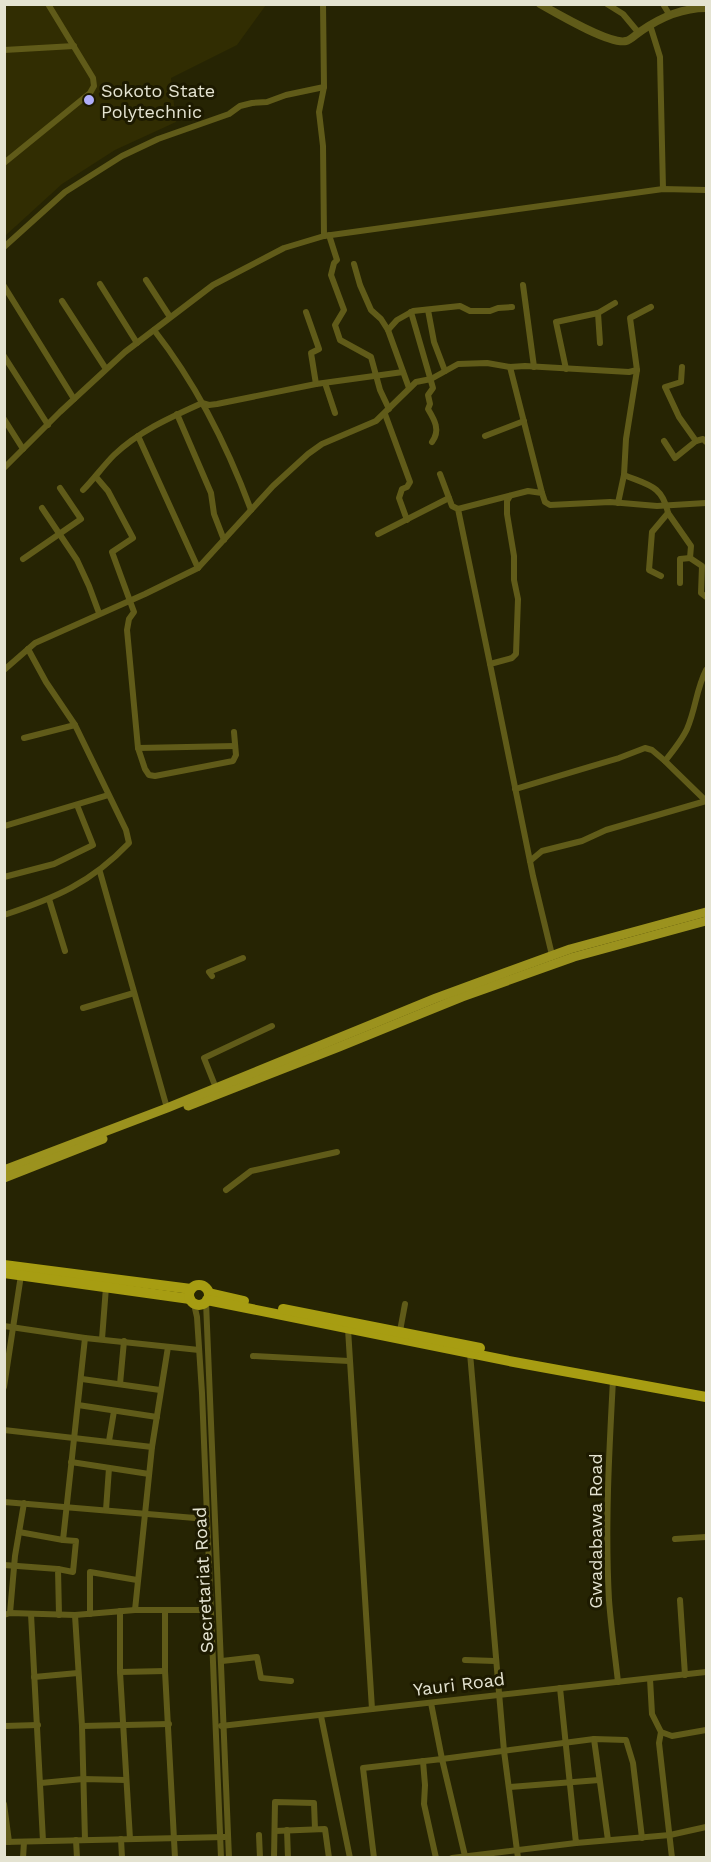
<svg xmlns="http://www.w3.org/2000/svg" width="711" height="1862" viewBox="0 0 711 1862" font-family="'Work Sans',sans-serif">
<rect width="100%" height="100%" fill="#262403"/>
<!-- built -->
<polygon fill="#312d02" points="5,5 266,5 237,45 171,78 176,122 115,150 62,184 5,236"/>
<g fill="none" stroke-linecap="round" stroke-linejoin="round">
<!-- minor -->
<g stroke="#605b19" stroke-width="6">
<polyline points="323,4 324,87 319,112 323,146 324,236"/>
<polyline points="607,4 623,14 638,32"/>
<polyline points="663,4 669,14"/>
<polyline points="650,25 660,57 663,189"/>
<polyline points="4,50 74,46"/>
<polyline points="4,163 90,93 94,86 93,78 48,4"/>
<polyline points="329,235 337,260 334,263 331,275 344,310 335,325 340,340 371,357 380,390 389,409"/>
<polyline points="4,247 65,192 122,156 158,139 229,114 240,106 252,103 267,102 286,95 324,87"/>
<polyline points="354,264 360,285 371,310 381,319 388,330 409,388"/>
<polyline points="146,280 170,317"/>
<polyline points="100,284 137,343"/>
<polyline points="523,285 534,367"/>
<polyline points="4,286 74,399"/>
<polyline points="62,301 106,369"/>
<polyline points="428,310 434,342 445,371"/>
<polyline points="306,312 319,349 311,353 316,384"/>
<path d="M411,312l22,76 -5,7 2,9 -2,5c6,10 13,21 4,33"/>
<polyline points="598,313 615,303"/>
<path d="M154,330c43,55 73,115 97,180"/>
<polyline points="388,330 397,320 413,311 460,306 470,311 490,311 498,308 512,307"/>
<polyline points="4,356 48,425"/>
<polyline points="510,367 542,493"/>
<polyline points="682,367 681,382 665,387 679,417 696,441 703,439 706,442"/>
<polyline points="566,369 556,322 598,313 600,343"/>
<polyline points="325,383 335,413"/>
<polyline points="177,414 211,493 214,514 224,540"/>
<polyline points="385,414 410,482 407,487 402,489 399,498 407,520"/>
<polyline points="4,419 23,449"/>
<polyline points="138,436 198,568"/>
<polyline points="485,436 524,421"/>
<polyline points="664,441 675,458 696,441"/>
<polyline points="4,468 60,412 125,352 213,285 284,248 324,236 663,189 706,190"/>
<polyline points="440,474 452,506 458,509 490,664"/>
<path d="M624,475c24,10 38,10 44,38l-16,19 -3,38 12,6"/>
<polyline points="96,477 108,491 133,538 112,552 134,612 129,619 127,630 138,748 145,769 149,775 155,776 233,761 236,755 234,732"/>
<path d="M83,490c11,-11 20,-24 31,-35 25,-24 57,-38 88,-52l7,2 8,-1 99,-20 87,-12"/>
<polyline points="510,496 507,501 507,514 514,556 514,580 518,599 516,654 512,658 490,664 533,876 552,955"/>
<polyline points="618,503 624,475 626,439 637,370 630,318 651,307"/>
<polyline points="42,508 77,560 89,586 99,613"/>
<polyline points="458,509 528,491 542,493 545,502 550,505 610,502 657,506 706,503"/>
<polyline points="668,513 691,546 690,558 680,559 680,583"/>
<polyline points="378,534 449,498"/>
<polyline points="690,558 702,566 701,593 706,597"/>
<polyline points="23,559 81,519 60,488"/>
<polyline points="4,670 35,643 145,594 198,568 273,486 308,454 322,444 376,421 416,382 431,379 458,364 487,363 510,367 525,366 629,372 637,370"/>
<polyline points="24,738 75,725"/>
<polyline points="138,748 235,746"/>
<path d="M665,761c8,-10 17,-21 22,-32 9,-21 9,-39 19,-59"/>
<polyline points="515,789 619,758 645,748 652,750 665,761 706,801"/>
<polyline points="4,826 108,795"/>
<polyline points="530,861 542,851 582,841 606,830 706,801"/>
<polyline points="100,872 167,1108"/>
<polyline points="4,877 54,864 93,845 77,805"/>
<polyline points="49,899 65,951"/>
<path d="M4,915c51,-17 87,-32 125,-72l-3,-13 -51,-105 -29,-43 -18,-33"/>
<polyline points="212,976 209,972 243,958"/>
<polyline points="83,1008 134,993"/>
<polyline points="216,1088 204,1058 272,1026"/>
<polyline points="226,1190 251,1171 337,1152"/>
<polyline points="206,1302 229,1858"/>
<polyline points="194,1304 197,1317 202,1393 221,1858"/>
<polyline points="4,1326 85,1338 199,1350"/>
<polyline points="348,1329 372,1709"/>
<polyline points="400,1331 405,1304"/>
<polyline points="102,1339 106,1287"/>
<polyline points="470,1353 504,1751 518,1858"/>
<polyline points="253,1356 349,1361"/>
<polyline points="82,1379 160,1390"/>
<path d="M613,1380c-4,73 -8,147 -4,220 2,27 6,55 9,82"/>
<polyline points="120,1384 124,1341"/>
<polyline points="4,1387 21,1275"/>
<polyline points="78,1405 157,1417"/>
<polyline points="4,1430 152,1447"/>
<polyline points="109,1441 114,1411"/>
<polyline points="71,1462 149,1474"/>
<polyline points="4,1502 207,1519"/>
<polyline points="106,1510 109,1468"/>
<polyline points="19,1532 63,1540 85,1338"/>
<polyline points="675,1539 706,1537"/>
<polyline points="4,1565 58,1569 59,1615"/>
<polyline points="58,1569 73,1572 76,1541 63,1540"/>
<polyline points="680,1600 685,1675"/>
<polyline points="135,1610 152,1447 168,1347"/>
<polyline points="165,1610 165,1671 175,1858"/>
<polyline points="120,1611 120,1672 130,1839"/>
<polyline points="10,1613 15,1556 24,1503"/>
<polyline points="31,1614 43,1841"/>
<polyline points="90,1614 90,1572 137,1580"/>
<polyline points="4,1615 10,1613 75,1615 135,1610 211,1610"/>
<polyline points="75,1615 82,1726 85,1840"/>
<polyline points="465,1660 495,1661"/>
<polyline points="222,1661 257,1657 261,1678 291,1681"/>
<polyline points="120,1672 165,1671"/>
<polyline points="34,1677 78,1673"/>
<polyline points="650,1679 652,1714 661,1732 672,1736 706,1730"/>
<polyline points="560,1688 576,1843 670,1835 706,1827"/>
<polyline points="431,1703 442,1759 594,1739 626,1740 633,1763 642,1838"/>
<polyline points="321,1716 350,1858"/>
<polyline points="4,1726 38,1725"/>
<polyline points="82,1726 169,1724"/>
<polyline points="221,1726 706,1672"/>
<polyline points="661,1732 659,1743 672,1858"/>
<polyline points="594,1739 608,1840"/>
<polyline points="423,1761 425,1785 424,1804 436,1858"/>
<polyline points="41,1783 83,1779 126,1780"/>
<polyline points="510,1787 599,1780"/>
<polyline points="4,1804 9,1842"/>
<polyline points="287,1830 288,1858"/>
<polyline points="275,1831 325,1829 329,1858"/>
<polyline points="259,1835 260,1858"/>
<polyline points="121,1839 122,1858"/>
<polyline points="76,1840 77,1858"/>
<polyline points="4,1842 225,1837"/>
<polyline points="23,1858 24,1842"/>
<polyline points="274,1858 275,1802 314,1803 315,1829"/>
<polyline points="374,1858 363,1768 442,1759 465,1856"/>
<polyline points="452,1858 576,1843"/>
</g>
<!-- tertiary -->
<path stroke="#605b19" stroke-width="8" d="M540,4c16,9 70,41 86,37 5,-1 10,-7 15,-10 20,-14 41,-23 65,-23"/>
<!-- primary -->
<g stroke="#9b921e" stroke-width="9">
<polyline points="188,1106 339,1047 462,997 574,957 706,921"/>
<polyline points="4,1170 167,1108 436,998 504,973 570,949 706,912"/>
<polyline points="4,1178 103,1139"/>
</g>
<!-- trunk -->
<g stroke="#a79d12" stroke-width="10">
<polyline points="4,1265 191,1289"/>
<polyline points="4,1273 190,1299"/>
<circle cx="199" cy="1295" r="10"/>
<polyline points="209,1293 244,1301"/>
<polyline points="207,1300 514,1362 706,1397"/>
<polyline points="283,1309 480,1348"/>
</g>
</g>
<!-- markers -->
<circle fill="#b0aefa" stroke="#1d1a00" stroke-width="2" cx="89" cy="100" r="6"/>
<g text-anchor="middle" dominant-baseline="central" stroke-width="6" stroke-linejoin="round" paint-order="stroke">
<!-- poi labels -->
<g font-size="18" fill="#e4e3d1" stroke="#1d1a00" text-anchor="start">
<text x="101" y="90">Sokoto State<tspan x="101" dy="21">Polytechnic</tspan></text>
</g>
<!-- street labels -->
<g font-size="18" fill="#e4e3d1" stroke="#1d1a00">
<text transform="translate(595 1531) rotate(-90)">Gwadabawa Road</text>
<text transform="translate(203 1580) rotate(-93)">Secretariat Road</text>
<text transform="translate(459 1684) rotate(-7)">Yauri Road</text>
</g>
</g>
<!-- border -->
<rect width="711" height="1862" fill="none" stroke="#e4e3d1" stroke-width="12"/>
</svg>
